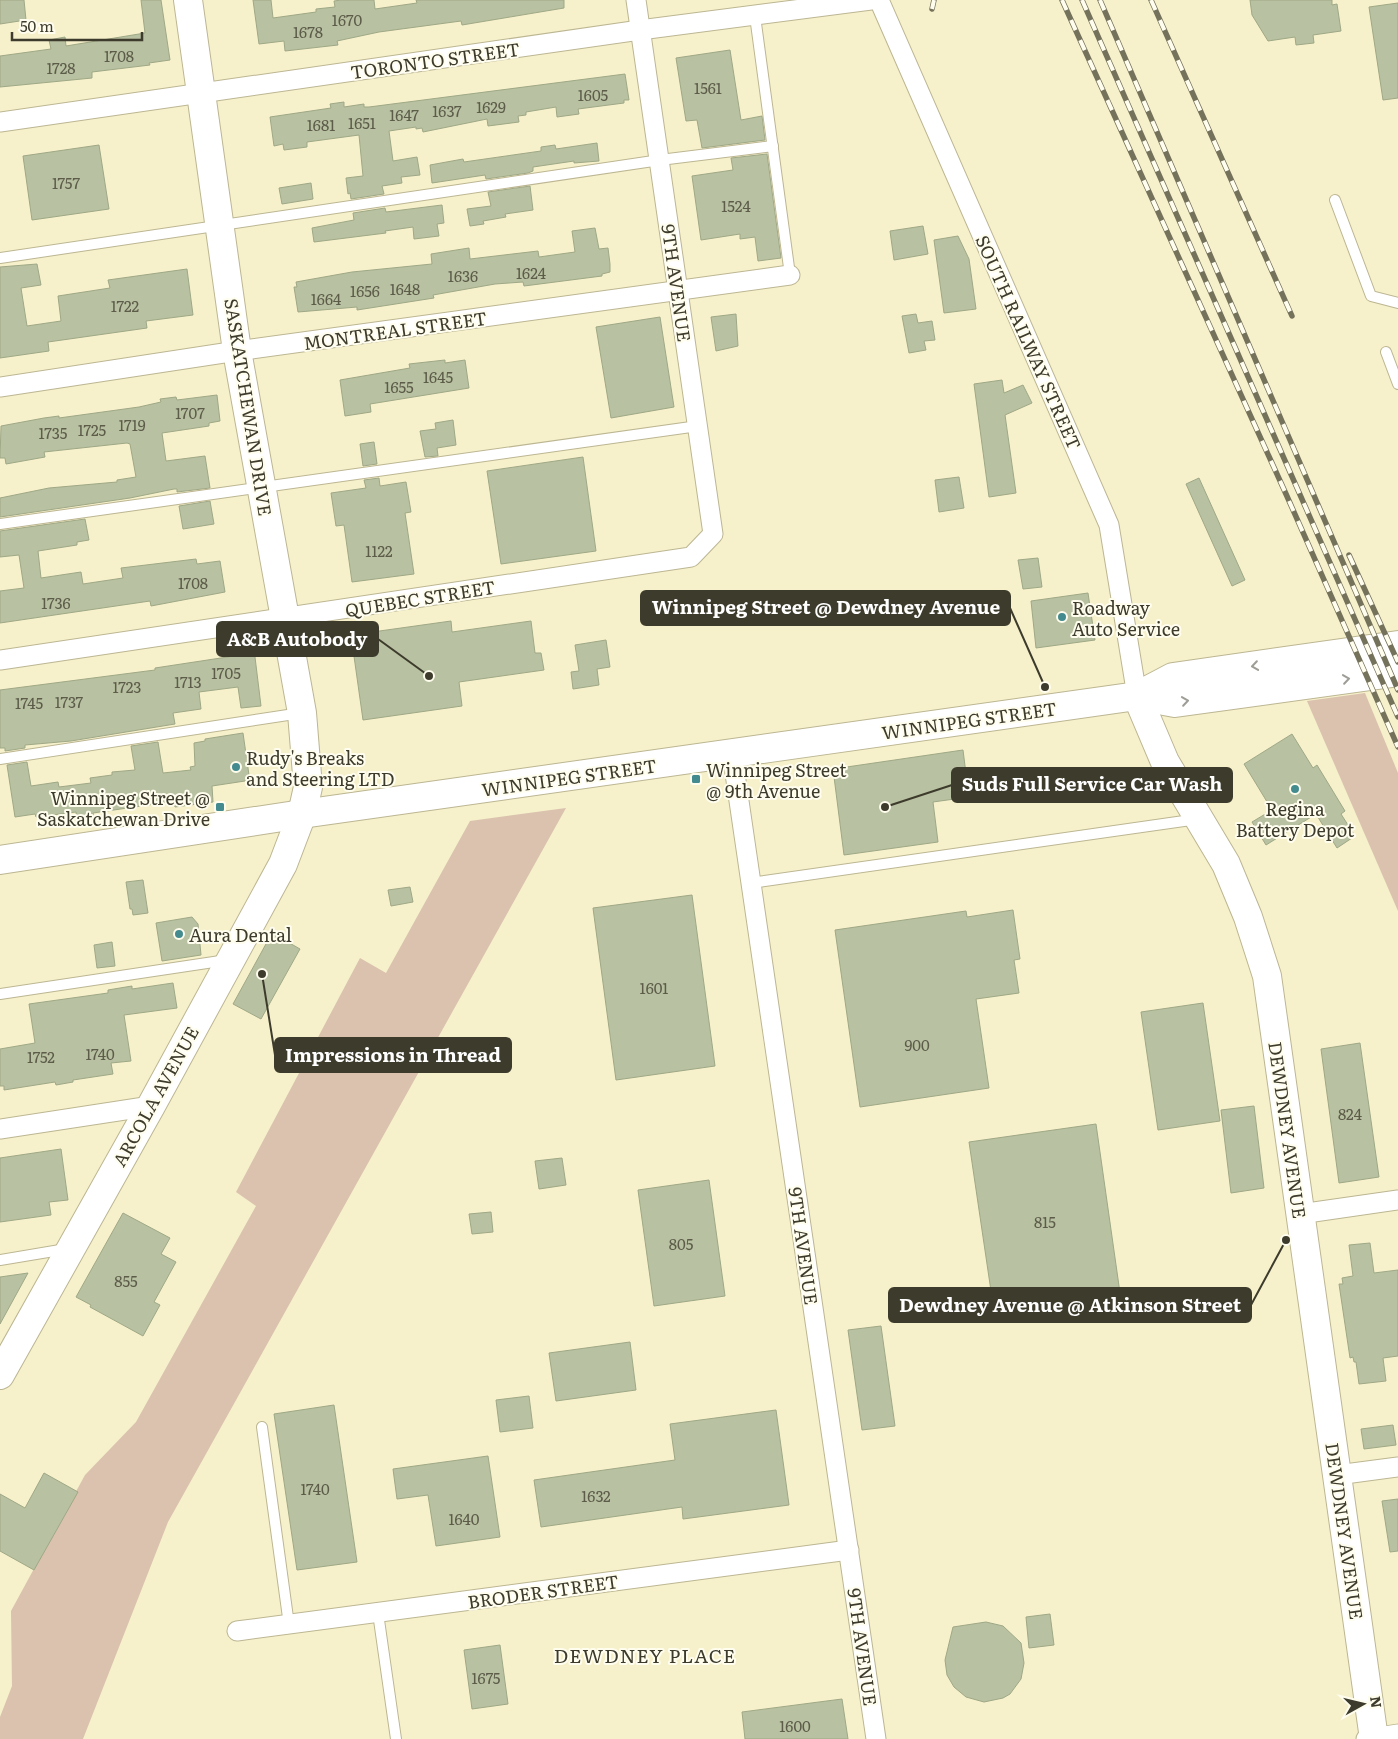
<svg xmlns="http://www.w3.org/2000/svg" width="1398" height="1739" viewBox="0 0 1398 1739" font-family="Literata,serif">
<rect width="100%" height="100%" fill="#f6f0cb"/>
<!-- green -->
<g fill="#dac2ae">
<polygon points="1365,693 1398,773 1398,911 1307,701"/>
<polygon points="566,808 168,1522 83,1739 0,1739 0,1717 12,1686 11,1611 85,1475 136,1422 256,1206 236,1192 360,958 386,973 470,821"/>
</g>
<!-- building -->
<g fill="#b8c1a1" stroke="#9fa886">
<polygon points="0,0 24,0 26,20 0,24"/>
<polygon points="141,0 161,0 170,60 149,63 150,65 92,72 92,78 0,87 0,56 51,49 49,40 65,37 66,46 145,33"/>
<polygon points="253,0 271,0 273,18 316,12 316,9 335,7 334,1 341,0 374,0 375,9 417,3 416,0 564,0 564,8 462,25 461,21 379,32 337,41 338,45 285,51 284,41 259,44"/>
<polygon points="1250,0 1332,0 1332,5 1337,4 1341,31 1313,35 1314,43 1296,45 1295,37 1268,41 1252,15"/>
<polygon points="1398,3 1398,98 1383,100 1369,7"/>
<polygon points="730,50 741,120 762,116 765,140 702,148 697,120 686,121 676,58"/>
<polygon points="625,74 629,100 624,100 624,103 578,109 579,114 557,117 556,107 526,112 526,115 518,116 519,122 488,126 487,119 423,132 422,128 416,129 416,127 389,131 393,161 417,157 420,175 401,177 402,183 382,186 384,194 351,199 350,193 348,194 346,178 363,176 359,135 307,142 307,147 284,150 283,144 274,146 270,117 331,108 330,104 344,102 344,107 364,104 364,107 369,107"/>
<polygon points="597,143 599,161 574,163 574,161 533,167 533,171 528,173 486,179 485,175 432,183 430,165 463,159 464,162 541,151 541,147 555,145 556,149"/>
<polygon points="99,145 109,209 32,220 23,156"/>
<polygon points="767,154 781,258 758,261 755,237 740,239 740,234 701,240 692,176 733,170 731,158"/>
<polygon points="311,183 313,199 282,204 279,188"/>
<polygon points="530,186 533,210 505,214 506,217 483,221 484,224 470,226 467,209 491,206 488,192"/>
<polygon points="442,205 444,223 437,224 439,236 414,239 413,227 385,231 386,233 314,242 312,228 354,220 353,213 385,208 386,212"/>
<polygon points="923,226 928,254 894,260 890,231"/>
<polygon points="595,228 599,249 608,248 610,264 610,272 602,274 602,276 524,286 523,282 495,284 433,295 434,298 357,310 357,307 298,312 294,287 297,287 296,282 352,272 432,264 431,254 469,248 470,259 538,251 539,257 575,252 572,231"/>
<polygon points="958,236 969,259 976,309 944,313 934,240"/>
<polygon points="37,264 41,285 21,288 27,326 61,321 58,296 110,288 108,280 187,269 193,315 146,321 147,328 48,342 49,351 0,358 0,267"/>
<polygon points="736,314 738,346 716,351 711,317"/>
<polygon points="916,314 918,323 932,321 935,340 924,341 926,350 909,353 902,316"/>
<polygon points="660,317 674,407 611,418 596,327"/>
<polygon points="445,360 445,363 465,360 469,388 370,404 371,412 345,416 340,380 410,368 409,364"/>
<polygon points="1002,380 1004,393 1023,385 1032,403 1005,415 1016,493 989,497 974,384"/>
<polygon points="217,395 220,421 209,423 209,426 162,433 166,461 205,456 210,488 177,492 177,489 174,489 130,498 0,517 0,498 49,488 117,482 117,480 136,477 130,444 127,443 44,452 45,457 6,464 5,458 0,458 1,426 44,418 59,416 59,418 139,407 161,402 160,399 176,397 177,400"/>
<polygon points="453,420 456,445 437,448 438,456 425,457 420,431 436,429 435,423"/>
<polygon points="374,442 377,464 363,466 360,444"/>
<polygon points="583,457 596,551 501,564 487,471"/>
<polygon points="959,477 964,508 939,512 935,480"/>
<polygon points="379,478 380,486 406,482 411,512 405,513 414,574 352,582 344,525 336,526 331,493 366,488 364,480"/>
<polygon points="1199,478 1245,580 1232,586 1186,484"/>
<polygon points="210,501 214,524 183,529 179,506"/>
<polygon points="85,519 89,540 77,542 77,545 38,551 41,578 81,572 83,584 123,578 121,568 196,559 197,564 220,561 225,592 151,606 150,601 0,623 0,591 24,588 19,555 0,557 0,531"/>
<polygon points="1038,558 1042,587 1023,589 1018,560"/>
<polygon points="1088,593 1095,640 1036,648 1031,601"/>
<polygon points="451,621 452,632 531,621 535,653 541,653 544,670 459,682 462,706 363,720 351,635"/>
<polygon points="606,640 610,667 597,669 599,685 573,689 571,672 579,671 575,645"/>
<polygon points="254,649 261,706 241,708 238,687 199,692 201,709 173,713 175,724 71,741 25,745 25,748 5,751 5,748 0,748 0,690 155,670 155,668 234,656 234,652"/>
<polygon points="243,733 249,775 245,781 212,786 213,802 175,807 174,802 162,803 93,813 94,817 77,820 76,812 36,817 35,814 15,817 7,765 27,762 31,786 58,782 59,787 91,783 90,778 112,775 112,772 135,770 131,746 158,742 163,773 191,770 190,767 195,766 194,743 205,741 205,739"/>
<polygon points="1292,734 1313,768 1317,765 1345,811 1341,814 1355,836 1337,848 1316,814 1266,845 1252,822 1272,810 1244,764"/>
<polygon points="963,750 969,797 933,802 938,842 844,855 833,769"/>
<polygon points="143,880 148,913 133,915 132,909 130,909 126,882"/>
<polygon points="410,887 413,902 391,906 388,890"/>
<polygon points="692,895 715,1066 616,1080 593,908"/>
<polygon points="1013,910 1020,959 1014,960 1019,993 976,999 989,1088 860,1107 835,930 966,911 967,917"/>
<polygon points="192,917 198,924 201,955 162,961 156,923"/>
<polygon points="272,933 300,949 261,1019 233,1004"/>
<polygon points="112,942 115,966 97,968 94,945"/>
<polygon points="173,983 177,1008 124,1015 131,1061 111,1063 113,1074 73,1080 73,1082 56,1085 55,1082 4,1090 4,1086 0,1086 0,1049 35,1043 29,1004 108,993 108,990 132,986 132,989"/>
<polygon points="1203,1003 1220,1121 1158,1130 1141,1012"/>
<polygon points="1360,1043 1379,1177 1339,1183 1321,1049"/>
<polygon points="1254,1106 1264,1188 1231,1193 1221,1110"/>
<polygon points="1096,1124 1121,1300 995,1318 969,1142"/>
<polygon points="61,1149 68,1200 49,1202 51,1215 0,1222 0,1158"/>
<polygon points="562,1158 566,1185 539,1189 535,1161"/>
<polygon points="709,1180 725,1296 654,1306 638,1190"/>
<polygon points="491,1212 493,1232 472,1234 469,1214"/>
<polygon points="123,1213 170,1238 161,1254 176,1262 154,1302 160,1305 143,1336 90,1307 91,1305 76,1297"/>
<polygon points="1370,1243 1374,1273 1398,1270 1398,1356 1383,1358 1386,1381 1359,1384 1356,1362 1354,1362 1353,1357 1350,1358 1339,1284 1343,1284 1342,1278 1353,1276 1349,1245"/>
<polygon points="28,1273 0,1324 0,1277"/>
<polygon points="881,1326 895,1426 862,1430 848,1330"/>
<polygon points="630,1342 636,1390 556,1401 549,1353"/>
<polygon points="529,1396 533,1428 500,1432 496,1400"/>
<polygon points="334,1405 357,1562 297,1570 274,1414"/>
<polygon points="776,1410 789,1505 683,1519 682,1507 541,1527 534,1480 675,1460 670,1424"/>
<polygon points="1393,1425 1396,1445 1364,1449 1361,1429"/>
<polygon points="488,1456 500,1537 436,1546 428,1495 397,1499 393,1469"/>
<polygon points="44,1473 78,1492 34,1570 0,1551 0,1494 25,1508"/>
<polygon points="1398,1499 1398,1551 1390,1552 1382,1501"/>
<polygon points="1050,1614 1054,1645 1029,1648 1026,1617"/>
<polygon points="986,1622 1003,1626 1021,1643 1024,1663 1021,1679 1010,1694 1003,1698 984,1702 966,1697 954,1687 947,1675 945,1660 953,1627"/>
<polygon points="500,1645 508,1704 472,1709 464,1650"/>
<polygon points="842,1699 848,1739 745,1739 742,1712"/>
</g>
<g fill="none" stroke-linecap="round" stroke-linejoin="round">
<!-- lane casing -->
<g stroke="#bcb692" stroke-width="12">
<g id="lane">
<polyline points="755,16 790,275"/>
<polyline points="1335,200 1371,296 1398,303"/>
<polyline points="0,258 660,160 773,146"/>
<polyline points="1386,352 1398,384"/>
<polyline points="0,524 698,426"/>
<polyline points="0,759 301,713"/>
<polyline points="751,883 1198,819"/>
<polyline points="0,994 227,960"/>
<polyline points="0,1260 66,1249"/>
<polyline points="262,1427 289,1625"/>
<polyline points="378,1613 396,1739"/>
</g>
</g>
<!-- street casing -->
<g stroke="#bcb692" stroke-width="21">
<g id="street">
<polyline points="879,0 1109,525 1137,696"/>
<polyline points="0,122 640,30 871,0"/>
<polyline points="0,387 237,351 790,275"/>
<polyline points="0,660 691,557 713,534 636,0"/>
<polyline points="732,753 876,1739"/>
<polyline points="0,1129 151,1106"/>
<polyline points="1300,1214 1398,1200"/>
<polyline points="1337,1475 1398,1467"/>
<polyline points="237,1631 849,1550"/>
<polyline points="1366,1739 1398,1734"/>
</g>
</g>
<!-- secondary casing -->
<g stroke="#bcb692" stroke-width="30">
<g id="secondary">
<polyline points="1137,696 1165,762 1226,864 1248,917 1267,976 1374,1739"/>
<polyline points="1137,696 1173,677 1398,645"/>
<polyline points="0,860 302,814 1137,696 1175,703 1398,672"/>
<polyline points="0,1375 151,1106 283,864 302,814 308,787 302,713 237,351 188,0"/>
</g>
</g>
<!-- lane -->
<use href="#lane" stroke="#fff" stroke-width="10"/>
<!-- street -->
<use href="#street" stroke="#fff" stroke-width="19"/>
<!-- secondary -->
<use href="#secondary" stroke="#fff" stroke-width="28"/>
<!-- rail casing -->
<g stroke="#75725c" stroke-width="5.5">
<g id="rail">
<polyline points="1062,0 1286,494 1398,747"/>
<polyline points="1082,0 1398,717"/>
<polyline points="1100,0 1398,690"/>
<polyline points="1151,0 1292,316"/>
<polyline points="932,9 934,0"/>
<polyline points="1349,555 1398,662"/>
</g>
</g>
<!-- rail -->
<use href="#rail" stroke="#fffdee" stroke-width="4" stroke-dasharray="11" stroke-linecap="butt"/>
</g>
<!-- one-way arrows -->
<defs><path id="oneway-chevron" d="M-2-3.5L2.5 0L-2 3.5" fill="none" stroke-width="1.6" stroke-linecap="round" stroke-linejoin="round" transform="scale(1.25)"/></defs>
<g stroke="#9e9d96">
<use href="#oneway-chevron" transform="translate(1255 666) rotate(172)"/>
<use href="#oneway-chevron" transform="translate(1346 679) rotate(-8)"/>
<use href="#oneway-chevron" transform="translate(1185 701) rotate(-8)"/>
</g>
<!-- markers -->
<g fill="#438b8e" stroke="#fffdee" stroke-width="2">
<circle cx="1062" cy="617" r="5"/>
<circle cx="236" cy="767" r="5"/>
<rect x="691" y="774" width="10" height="10" rx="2.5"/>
<circle cx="1295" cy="789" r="5"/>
<rect x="215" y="802" width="10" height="10" rx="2.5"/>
<circle cx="179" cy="934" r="5"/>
</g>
<g text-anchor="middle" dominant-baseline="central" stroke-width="4" stroke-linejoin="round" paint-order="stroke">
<!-- number labels -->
<g font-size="15" fill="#5c5c49">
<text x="347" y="19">1670</text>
<text x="308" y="31">1678</text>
<text x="119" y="55">1708</text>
<text x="61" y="67">1728</text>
<text x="708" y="87">1561</text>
<text x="593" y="94">1605</text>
<text x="491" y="106">1629</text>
<text x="447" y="110">1637</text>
<text x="404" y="114">1647</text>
<text x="362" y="122">1651</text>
<text x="321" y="124">1681</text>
<text x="66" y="182">1757</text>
<text x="736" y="205">1524</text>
<text x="531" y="272">1624</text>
<text x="463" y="275">1636</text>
<text x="405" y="288">1648</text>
<text x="365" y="290">1656</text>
<text x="326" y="298">1664</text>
<text x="125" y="305">1722</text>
<text x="438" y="376">1645</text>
<text x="399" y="386">1655</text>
<text x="190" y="412">1707</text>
<text x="132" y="424">1719</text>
<text x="92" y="429">1725</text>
<text x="53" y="432">1735</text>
<text x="379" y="550">1122</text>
<text x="193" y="582">1708</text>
<text x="56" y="602">1736</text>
<text x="226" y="672">1705</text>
<text x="188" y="681">1713</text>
<text x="127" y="686">1723</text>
<text x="69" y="701">1737</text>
<text x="29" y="702">1745</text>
<text x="654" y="987">1601</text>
<text x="917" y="1044">900</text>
<text x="100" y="1053">1740</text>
<text x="41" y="1056">1752</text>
<text x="1350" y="1113">824</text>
<text x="1045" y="1221">815</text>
<text x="681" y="1243">805</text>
<text x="126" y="1280">855</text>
<text x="315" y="1488">1740</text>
<text x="596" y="1495">1632</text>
<text x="464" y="1518">1640</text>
<text x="486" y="1677">1675</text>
<text x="795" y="1725">1600</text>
</g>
<!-- street labels -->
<g font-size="18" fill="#3d3b2c" stroke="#fffdee">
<text transform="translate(435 60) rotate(-8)">TORONTO STREET</text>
<text transform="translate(677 283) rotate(82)">9TH AVENUE</text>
<text transform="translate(395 330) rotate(-8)">MONTREAL STREET</text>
<text transform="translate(1029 342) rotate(66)">SOUTH RAILWAY STREET</text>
<text transform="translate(249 407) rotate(81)">SASKATCHEWAN DRIVE</text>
<text transform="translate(420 598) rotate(-9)">QUEBEC STREET</text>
<text transform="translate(969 720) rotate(-8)">WINNIPEG STREET</text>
<text transform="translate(569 777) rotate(-8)">WINNIPEG STREET</text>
<text transform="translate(155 1096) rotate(-61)">ARCOLA AVENUE</text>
<text transform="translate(1288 1130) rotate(82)">DEWDNEY AVENUE</text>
<text transform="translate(804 1246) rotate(82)">9TH AVENUE</text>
<text transform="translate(1345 1531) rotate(82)">DEWDNEY AVENUE</text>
<text transform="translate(543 1591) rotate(-8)">BRODER STREET</text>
<text transform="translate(863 1647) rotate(82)">9TH AVENUE</text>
</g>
<!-- poi labels -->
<g font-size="18" fill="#3d3b2c" stroke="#fffdee" text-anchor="start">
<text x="1072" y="607">Roadway<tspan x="1072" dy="21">Auto Service</tspan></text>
<text x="246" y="757">Rudy's Breaks<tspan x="246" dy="21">and Steering LTD</tspan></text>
<text x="706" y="769">Winnipeg Street<tspan x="706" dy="21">@ 9th Avenue</tspan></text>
<text x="210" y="797" text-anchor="end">Winnipeg Street @<tspan x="210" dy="21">Saskatchewan Drive</tspan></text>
<text x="1295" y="808" text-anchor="middle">Regina<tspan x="1295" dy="21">Battery Depot</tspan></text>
<text x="189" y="934">Aura Dental</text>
</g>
<!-- neighbourhood labels -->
<g font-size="19" letter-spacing="1" fill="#3d3b2c" stroke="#fffdee">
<text x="645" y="1655">DEWDNEY PLACE</text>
</g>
</g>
<!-- callouts -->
<path fill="none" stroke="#3d3b2c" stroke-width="2" d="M1045 687L1010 608M429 676L378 639M885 807L952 785M262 974L275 1055M1286 1240L1251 1305"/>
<g fill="#3d3b2c" stroke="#fffdee" stroke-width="2">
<circle cx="1045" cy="687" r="5"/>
<circle cx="429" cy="676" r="5"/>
<circle cx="885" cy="807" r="5"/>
<circle cx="262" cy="974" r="5"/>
<circle cx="1286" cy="1240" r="5"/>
</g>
<g fill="#3d3b2c" stroke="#3d3b2c" stroke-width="2">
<rect x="641" y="591" width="369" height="34" rx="5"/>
<rect x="217" y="622" width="161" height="34" rx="5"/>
<rect x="952" y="768" width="280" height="34" rx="5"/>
<rect x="275" y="1038" width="236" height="34" rx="5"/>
<rect x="889" y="1288" width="362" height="34" rx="5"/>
</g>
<g font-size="19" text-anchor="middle" font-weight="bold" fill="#fff">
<text x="826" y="614">Winnipeg Street @ Dewdney Avenue</text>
<text x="297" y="646">A&amp;B Autobody</text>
<text x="1092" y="791">Suds Full Service Car Wash</text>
<text x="393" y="1062">Impressions in Thread</text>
<text x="1070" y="1312">Dewdney Avenue @ Atkinson Street</text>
</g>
<!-- north arrow -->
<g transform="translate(1363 1704) rotate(82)" stroke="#fffdee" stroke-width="4" paint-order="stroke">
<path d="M0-4L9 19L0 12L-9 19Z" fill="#3d3b2c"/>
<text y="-8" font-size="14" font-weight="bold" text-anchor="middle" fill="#3d3b2c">N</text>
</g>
<!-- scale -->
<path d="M12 32v8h130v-8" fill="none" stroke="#3d3b2c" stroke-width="2.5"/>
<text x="20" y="32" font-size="15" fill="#3d3b2c" stroke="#fffdee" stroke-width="4" paint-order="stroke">50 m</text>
</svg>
